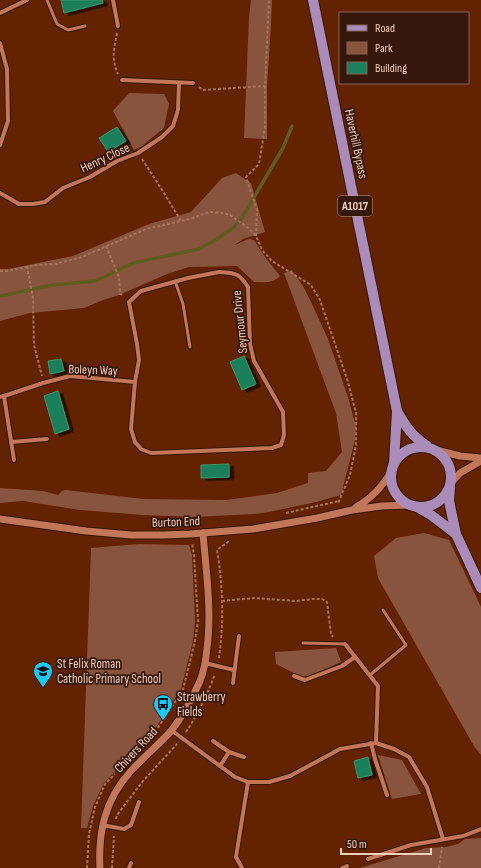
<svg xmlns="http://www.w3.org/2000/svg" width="481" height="868" viewBox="0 0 481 868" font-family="'Sofia Sans Condensed',sans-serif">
<defs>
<filter id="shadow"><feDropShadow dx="4.5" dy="2.5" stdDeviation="0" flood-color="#0009"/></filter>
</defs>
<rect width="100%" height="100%" fill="#632200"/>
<!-- green -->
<g fill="#89543d">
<polygon points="251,0 272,0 271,25 267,86 267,139 244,138 249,17"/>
<polygon points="129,93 164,94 169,104 164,128 142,146 134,150 113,111"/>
<path d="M236,173l15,10 14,49 -22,7 -8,6 11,-5 4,-1 4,1 11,17 15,19c-7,8 -17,6 -26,6l-17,-16 -48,1 -22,7 -48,21 -16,5 -19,8 -54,5 -30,8v-52h8l65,-13 76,-32 42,-12 31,-34z"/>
<polygon points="292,270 303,286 312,304 328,339 348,397 356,427 355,440 341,495 316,502 269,512 255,514 192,517 143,515 80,510 23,501 0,503 0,488 43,491 58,495 62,491 66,490 143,499 226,500 277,493 308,483 308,473 326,471 342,452 336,413 284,273"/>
<polygon points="424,533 449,540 481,607 481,755 474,746 378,578 374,556 396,538"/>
<polygon points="139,544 189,545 192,555 195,621 193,641 181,689 151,735 104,783 93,806 87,828 81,828 91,548"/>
<polygon points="336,648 341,662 314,674 302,677 276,664 275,652"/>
<polygon points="378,755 402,760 421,794 392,799"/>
<polygon points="481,838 481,868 360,868 426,848 446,847 458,844 465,839"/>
</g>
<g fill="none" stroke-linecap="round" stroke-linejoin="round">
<!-- stream -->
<polyline stroke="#605b20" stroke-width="3.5" points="0,296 53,285 95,281 133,263 199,249 215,240 233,228 243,216 283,148 292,126"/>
</g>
<!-- building -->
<g fill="#1d7f5c" stroke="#3a9571" filter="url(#shadow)">
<polygon points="61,0 102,0 103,3 64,13"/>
<polygon points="117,127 126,141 108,152 99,138"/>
<polygon points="244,356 256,384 242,390 230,362"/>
<polygon points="61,359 64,371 50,374 48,361"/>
<polygon points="58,391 69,429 55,434 44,396"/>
<polygon points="229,464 229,477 201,478 201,465"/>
<polygon points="368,757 372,775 358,778 354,761"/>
</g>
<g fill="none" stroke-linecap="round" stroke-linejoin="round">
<!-- service casing -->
<g stroke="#381505" stroke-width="5">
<g id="service">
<polyline points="47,0 57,24 68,30 85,26"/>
<polyline points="175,281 183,304 190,347"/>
<polyline points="303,643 345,644"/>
<polyline points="370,675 406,645 383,610"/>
</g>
</g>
<!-- minor casing -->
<g stroke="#381505" stroke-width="6">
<g id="minor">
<polyline points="113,0 118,26"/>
<polyline points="0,13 27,0"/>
<polyline points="0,43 7,69 8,121 0,145"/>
<polyline points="122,80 193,83"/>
<polyline points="0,193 19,204 33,204 45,202 63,188 90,177 117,161 138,153 162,137 173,126 178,110 179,83"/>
<path d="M219,272c17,1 20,1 29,15l2,57 4,17 29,51 1,23 -3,10 -9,3 -121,5 -10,-4 -6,-7 -4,-13 4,-47 4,-22 -2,-16 -8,-42 12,-11 47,-13z"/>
<polyline points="4,396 14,460"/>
<polyline points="0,397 4,396 43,383 70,376 135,382"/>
<polyline points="11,442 47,439"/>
<polyline points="345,644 378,686 376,743"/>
<polyline points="205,663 234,670"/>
<polyline points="294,676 305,680 342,666 355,657"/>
<polyline points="233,683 239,636"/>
<polyline points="171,730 235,777 248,782 236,857 242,868"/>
<polyline points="213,741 229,752 244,757"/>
<polyline points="371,743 375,759 387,795"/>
<polyline points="220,766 229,752"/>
<polyline points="248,782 269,782 290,776 340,749 376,743 394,749 409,757 427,787 443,839"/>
<polyline points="102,825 124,829 131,825 139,802"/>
<polyline points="368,859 411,845 463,836 481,829"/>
<polyline points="129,868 131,863"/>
<polyline points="342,868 347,866"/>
</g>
</g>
<!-- tertiary casing -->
<g stroke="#381505" stroke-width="9">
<g id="tertiary">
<polyline points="436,450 460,456 481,458"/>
<polyline points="451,483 460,473 481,461"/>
<path d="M356,507c16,-9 25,-19 35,-35"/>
<polyline points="0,519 86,531 131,535 163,535 190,534 253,529 317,518 352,510 382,506 410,505"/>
<path d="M100,868c-2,-36 5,-68 30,-96 13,-14 28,-27 41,-41 12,-15 21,-32 29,-50 4,-10 6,-21 7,-33 5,-38 -1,-77 -4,-115"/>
</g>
</g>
<!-- primary casing -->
<g stroke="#381505" stroke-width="12">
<g id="primary">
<polyline points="313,0 397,411 394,463"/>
<path d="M397,411c9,16 15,25 30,35"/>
<circle cx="421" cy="477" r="30"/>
<polyline points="450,488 449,501 456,534 481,588"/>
<polyline points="417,507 431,515 456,534"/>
</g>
</g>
<!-- path -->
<g stroke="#a87359" stroke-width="2" stroke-dasharray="3 2" stroke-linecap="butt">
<path d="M117,33c-3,16 -6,26 1,41"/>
<polyline points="199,87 203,90 265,86"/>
<polyline points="142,159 164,193 181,221"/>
<polyline points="256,236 257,210 246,177 259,164 265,127 265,86 269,0"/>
<polyline points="106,246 119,277 120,294 124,295"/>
<polyline points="27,266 33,298 34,345 42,376"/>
<polyline points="0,271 8,271 37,265 55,264 82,257 146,229 190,219 209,212 223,213 230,215 247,227 256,236 262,250 272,261 311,285 320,300 348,382 356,413 356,445 350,475 339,501 339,503"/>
<polyline points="286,513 339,501"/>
<polyline points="222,601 254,598 296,601 313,599 322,599 327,602 331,634 333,637"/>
<path d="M219,658c5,-36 4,-72 -2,-108l11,-8v-2"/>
<polyline points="155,732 183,690 195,641 198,621 194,555 192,543"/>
<path d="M186,732c12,-18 21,-37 29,-58"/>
<polyline points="116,819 117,815 143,781 177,744"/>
<polyline points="87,868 89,834 95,807 105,784 115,774"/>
<polyline points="112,868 114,836"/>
<polyline points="439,868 442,847"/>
</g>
<!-- service -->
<use href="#service" stroke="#c27858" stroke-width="3"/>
<!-- minor -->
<use href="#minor" stroke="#c27858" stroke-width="4"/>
<!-- tertiary -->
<use href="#tertiary" stroke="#c27858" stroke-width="7"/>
<!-- primary -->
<use href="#primary" stroke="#ab8bba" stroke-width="10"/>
</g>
<!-- icons -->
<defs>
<g id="school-pin" transform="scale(1)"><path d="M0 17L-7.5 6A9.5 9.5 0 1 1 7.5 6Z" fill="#16cafb" stroke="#35180b"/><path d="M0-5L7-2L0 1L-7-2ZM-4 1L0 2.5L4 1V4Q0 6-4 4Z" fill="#111"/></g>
<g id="bus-pin" transform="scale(1)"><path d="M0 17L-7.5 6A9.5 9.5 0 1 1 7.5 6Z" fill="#16cafb" stroke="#35180b"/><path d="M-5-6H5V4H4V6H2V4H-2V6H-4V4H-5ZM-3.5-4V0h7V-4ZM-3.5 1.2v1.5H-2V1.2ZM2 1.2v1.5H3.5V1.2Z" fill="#111"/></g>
</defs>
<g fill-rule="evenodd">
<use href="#school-pin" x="43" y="671"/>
<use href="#bus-pin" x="163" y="704"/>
</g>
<g text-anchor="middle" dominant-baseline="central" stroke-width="3.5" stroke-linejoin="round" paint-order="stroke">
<!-- shield labels -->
<rect fill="#35180b" stroke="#bc9788" stroke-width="1" x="338" y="196" width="34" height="20" rx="3"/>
<g font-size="12" font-weight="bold" fill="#f6cebd">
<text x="355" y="206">A1017</text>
</g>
<!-- street labels -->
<g font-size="13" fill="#f6cebd" stroke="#35180b">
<text transform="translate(356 144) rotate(78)">Haverhill Bypass</text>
<text transform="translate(105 158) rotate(-25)">Henry Close</text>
<text transform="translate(240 322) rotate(-96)">Seymour Drive</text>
<text transform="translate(93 370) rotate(2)">Boleyn Way</text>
<text transform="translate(176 522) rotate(-2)">Burton End</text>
<text transform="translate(136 750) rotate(-47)">Chivers Road</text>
</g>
<!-- poi labels -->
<g font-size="13" fill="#f6cebd" stroke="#35180b" text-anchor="start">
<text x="57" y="664">St Felix Roman<tspan x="57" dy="15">Catholic Primary School</tspan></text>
<text x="177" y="697">Strawberry<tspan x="177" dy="15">Fields</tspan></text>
</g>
</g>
<!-- legend -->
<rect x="339" y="12" width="130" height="72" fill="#35180b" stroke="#826152"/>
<rect x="347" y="25" width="20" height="6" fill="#ab8bba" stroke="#826152"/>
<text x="375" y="32" font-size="12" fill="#f6cebd">Road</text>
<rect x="347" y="42" width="20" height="12" fill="#89543d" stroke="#826152"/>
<text x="375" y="52" font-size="12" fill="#f6cebd">Park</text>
<rect x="347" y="62" width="20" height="12" fill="#1d7f5c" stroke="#826152"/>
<text x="375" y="72" font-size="12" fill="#f6cebd">Building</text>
<!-- scale -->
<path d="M341 848v6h90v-6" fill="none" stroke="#f6cebd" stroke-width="2"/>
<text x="347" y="848" font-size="12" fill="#f6cebd" stroke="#35180b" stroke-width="3" paint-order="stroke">50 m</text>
</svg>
